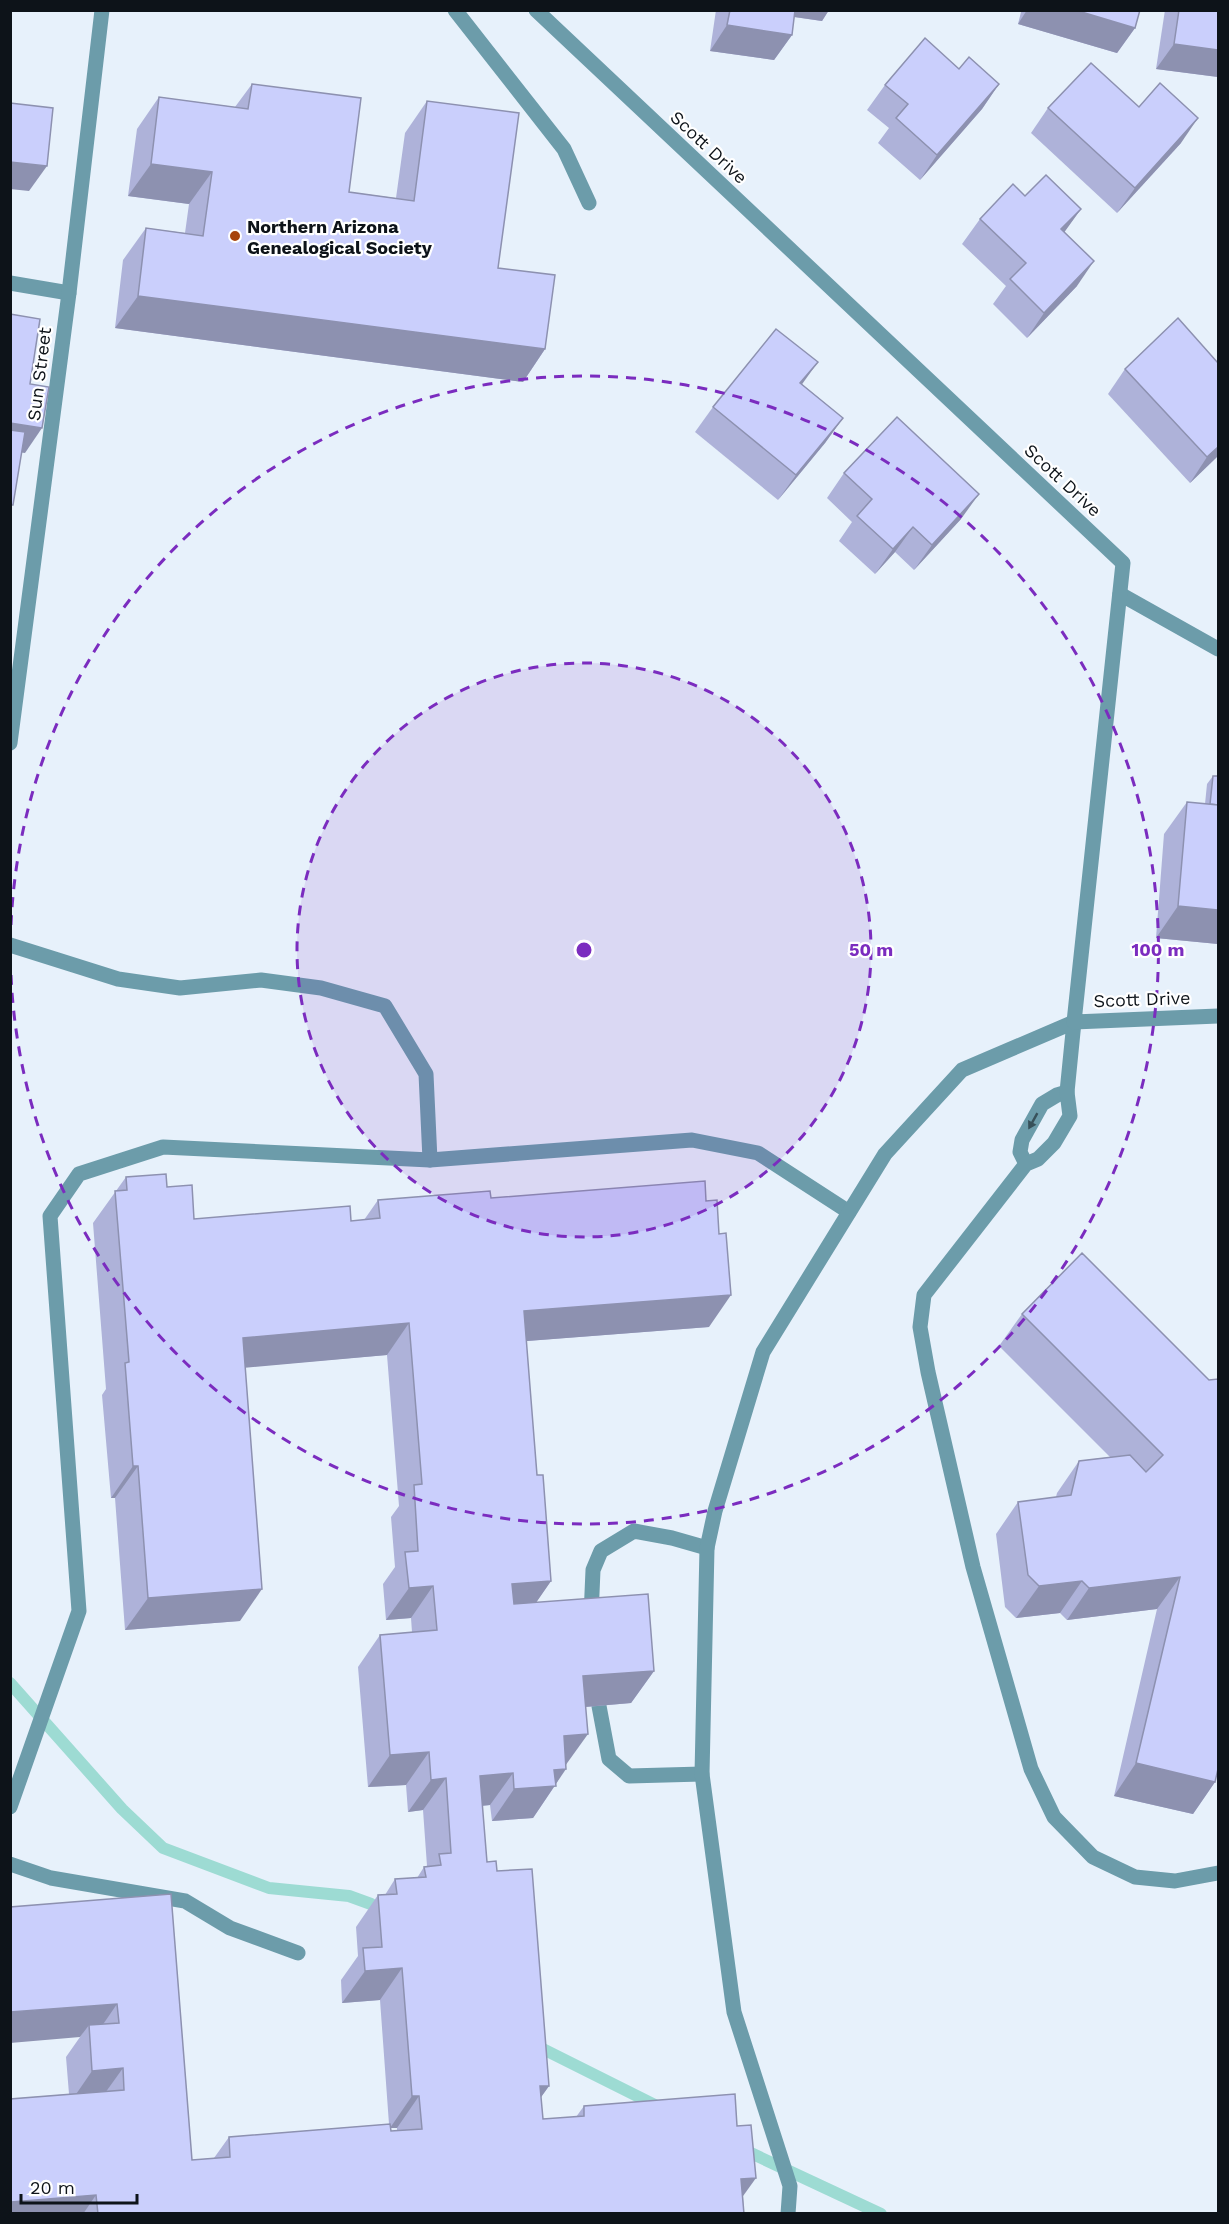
<svg xmlns="http://www.w3.org/2000/svg" width="1229" height="2224" viewBox="0 0 1229 2224" font-family="'Work Sans',sans-serif">
<rect width="100%" height="100%" fill="#e7f1fb"/>
<g fill="none" stroke-linecap="round" stroke-linejoin="round">
<!-- stream -->
<g stroke="#9ddbd3" stroke-width="12">
<polyline points="10,1683 122,1809 163,1848 269,1888 349,1896 371,1904 384,1914"/>
<polyline points="531,2043 661,2108"/>
<polyline points="740,2148 881,2214"/>
</g>
<!-- service -->
<g stroke="#6c9caa" stroke-width="15">
<polyline points="455,10 564,149 589,203"/>
<polyline points="1120,594 1218,649"/>
<polyline points="10,945 118,979 180,988 261,980 321,988 385,1006 426,1074 430,1160"/>
<polyline points="1026,1164 1020,1152 1022,1140 1042,1104 1057,1095 1067,1092"/>
<polyline points="591,1616 593,1570 601,1551 634,1531 672,1538 707,1548"/>
<polyline points="599,1706 609,1759 629,1776 702,1774"/>
<polyline points="10,1807 79,1611 50,1216 79,1174 163,1147 430,1160 692,1140 758,1153 849,1212"/>
<polyline points="10,1864 51,1878 185,1901 230,1928 298,1953"/>
<polyline points="788,2214 790,2186 734,2012 702,1774 707,1548 715,1511 763,1352 885,1154 962,1070 1074,1022 1067,1092 1070,1116 1054,1143 1038,1159 1026,1164 924,1295 920,1327 928,1372 973,1567 1031,1769 1054,1817 1093,1857 1135,1877 1175,1881 1218,1873"/>
</g>
<!-- minor -->
<g stroke="#6c9caa" stroke-width="15">
<polyline points="536,10 1123,563 1074,1022 1218,1016"/>
<polyline points="10,283 69,293"/>
<polyline points="10,743 69,293 102,10"/>
</g>
</g>
<!-- wall -->
<g fill="#aeb2d9" fill-rule="evenodd">
<polygon points="716,10 829,10 822,21 794,17 792,35 774,60 710,51"/>
<polygon points="1016,10 1140,10 1135,28 1117,53 1018,24 1021,12"/>
<polygon points="1165,10 1218,10 1218,77 1156,69"/>
<polygon points="959,69 999,84 982,109 920,180 878,143 889,128 867,110 885,85"/>
<polygon points="252,84 349,192 396,198 405,133 427,101 498,268 545,349 523,382 115,328 123,260 146,228 185,233 189,204 128,196 137,129 159,97 235,107"/>
<polygon points="1139,107 1181,143 1117,213 1031,133 1048,108"/>
<polygon points="1025,196 1081,209 1064,232 1077,286 1027,338 993,304 1006,286 962,244 980,219"/>
<polygon points="1125,369 1218,456 1190,483 1108,394"/>
<polygon points="802,384 843,418 825,443 778,500 695,432 713,407"/>
<polygon points="844,473 961,519 914,570 895,552 875,574 839,541 852,522 827,498"/>
<polygon points="1213,776 1218,944 1156,938 1164,834 1187,802 1205,804 1207,784"/>
<path d="M126,1177l41,10 27,32 157,2 13,-1 14,-20 113,-2 218,129 -183,14 11,134 14,106 -15,21 118,69 -23,32 -45,4 -20,58 -10,19 -23,34 -41,3 -2,-16 -8,1 5,56 10,9 52,215 -8,11 2,22 33,-2 8,-11 159,90 1,18h-734v-115l59,-5 -3,-37 14,-20 91,-143 21,266 22,-2 15,-21 160,-13 -9,-124 -38,3 -1,-23 17,-24 -2,-29 22,-32h7l10,-16 22,-1 7,-11 3,-1 -4,-56 -15,2 -2,-27 -38,2 -10,-120 22,-32 32,-3 -1,-14 -25,2 -3,-36 12,-17 -4,-50 8,-11 -12,-151 -142,12 -5,254 -115,9 -10,-132h-4l-9,-103 4,-6 -13,-166zM390,2128h7v3h-6z"/>
<polygon points="1022,1314 1209,1380 1215,1782 1193,1814 1114,1796 1157,1609 1067,1620 1060,1613 1016,1618 1005,1607 996,1534 1018,1502 1056,1497 1057,1493 1079,1461 1110,1457 999,1346"/>
</g>
<!-- shaded-wall -->
<g fill="#8d91b0">
<polygon points="784,10 829,10 822,21 781,15"/>
<polygon points="1027,10 1075,10 1135,28 1117,53 1018,24"/>
<polygon points="727,25 792,35 774,60 710,51"/>
<polygon points="1174,44 1218,50 1218,77 1156,69"/>
<polygon points="999,84 982,109 920,180 937,155"/>
<polygon points="1198,118 1181,143 1117,213 1135,188"/>
<polygon points="10,162 47,166 29,191 10,189"/>
<polygon points="151,164 212,172 189,204 128,196"/>
<polygon points="1081,209 1063,234 1061,229"/>
<polygon points="1094,261 1077,286 1027,338 1044,313"/>
<polygon points="138,296 545,349 523,382 115,328"/>
<polygon points="818,362 800,387 800,383"/>
<polygon points="843,418 825,443 778,500 796,475"/>
<polygon points="10,423 42,428 25,453 10,451"/>
<polygon points="1218,447 1218,456 1190,483 1207,457"/>
<polygon points="979,494 961,519 914,570 932,545"/>
<polygon points="913,527 895,552 875,574 893,549"/>
<polygon points="1178,906 1218,910 1218,944 1156,938"/>
<polygon points="731,1295 709,1327 502,1343 524,1311"/>
<polygon points="409,1323 387,1355 221,1370 243,1338"/>
<polygon points="133,1466 138,1466 115,1498 111,1498"/>
<polygon points="1180,1577 1157,1609 1067,1620 1089,1588"/>
<polygon points="551,1581 529,1613 490,1616 512,1584"/>
<polygon points="1082,1581 1060,1613 1016,1618 1039,1586"/>
<polygon points="433,1586 411,1618 386,1620 409,1588"/>
<polygon points="262,1589 240,1621 125,1630 148,1598"/>
<polygon points="654,1671 631,1703 561,1709 583,1676"/>
<polygon points="588,1734 565,1766 564,1736"/>
<polygon points="429,1752 406,1785 368,1787 390,1755"/>
<polygon points="1136,1763 1215,1782 1193,1814 1114,1796"/>
<polygon points="566,1769 533,1818 492,1821 514,1789 554,1770"/>
<polygon points="513,1773 490,1805 457,1808 480,1776"/>
<polygon points="446,1778 423,1810 408,1812 431,1780"/>
<polygon points="402,1968 380,2000 342,2003 365,1971"/>
<polygon points="117,2004 95,2036 89,2025 80,2037 10,2043 10,2012"/>
<polygon points="123,2068 100,2100 70,2103 92,2071"/>
<polygon points="540,2086 549,2086 526,2118"/>
<polygon points="412,2096 419,2096 397,2128 390,2128"/>
<polygon points="756,2178 733,2210 741,2179"/>
<polygon points="96,2195 83,2214 10,2214 11,2202"/>
</g>
<!-- building -->
<g fill="#cacffc" stroke="#8d91b0" stroke-width="1.5">
<polygon points="730,10 795,10 792,35 727,25"/>
<polygon points="1075,10 1140,10 1135,28"/>
<polygon points="1179,10 1218,10 1218,50 1174,44"/>
<polygon points="925,38 959,69 969,57 999,84 937,155 896,118 908,104 885,85"/>
<polygon points="1091,63 1139,107 1160,83 1198,118 1135,188 1048,108"/>
<polygon points="252,84 361,98 349,192 414,201 427,101 519,113 498,268 555,275 545,349 138,296 146,228 203,236 212,172 151,164 159,97 248,109"/>
<polygon points="10,103 53,108 47,166 10,162"/>
<polygon points="1046,175 1081,209 1061,229 1094,261 1044,313 1010,279 1026,263 980,219 1013,184 1025,196"/>
<polygon points="10,314 40,319 30,384 49,387 42,428 10,423"/>
<polygon points="1178,318 1218,363 1218,447 1207,457 1125,369"/>
<polygon points="776,329 818,362 800,383 843,418 796,475 713,407"/>
<polygon points="897,417 979,494 932,545 913,527 893,549 857,516 872,499 844,473"/>
<polygon points="10,430 25,432 13,505 10,505"/>
<polygon points="1213,776 1218,776 1218,805 1210,804"/>
<polygon points="1187,802 1218,805 1218,910 1178,906"/>
<polygon points="166,1174 167,1187 192,1185 194,1219 350,1206 351,1221 380,1218 378,1200 490,1191 491,1198 705,1181 706,1201 717,1200 719,1234 726,1233 731,1295 524,1311 537,1475 543,1475 551,1581 512,1584 514,1604 648,1594 654,1671 583,1676 588,1734 564,1736 566,1769 554,1770 556,1786 514,1789 513,1773 480,1776 487,1862 496,1861 497,1871 532,1869 549,2086 540,2086 543,2119 584,2116 584,2106 735,2094 737,2126 751,2125 756,2178 741,2179 744,2214 98,2214 96,2195 11,2202 10,2099 124,2090 123,2068 92,2071 89,2025 119,2023 117,2004 10,2012 10,1907 171,1894 192,2160 230,2157 229,2137 390,2124 391,2131 422,2129 419,2096 412,2096 402,1968 365,1971 363,1948 382,1947 378,1895 397,1894 395,1879 426,1877 424,1867 441,1865 439,1854 451,1853 446,1778 431,1780 429,1752 390,1755 380,1635 437,1630 433,1586 409,1588 405,1552 418,1551 414,1485 422,1484 409,1323 243,1338 262,1589 148,1598 138,1466 133,1466 125,1363 129,1362 115,1191 127,1190 126,1177"/>
<polygon points="1082,1253 1209,1380 1218,1379 1218,1769 1215,1782 1136,1763 1180,1577 1089,1588 1082,1581 1039,1586 1028,1575 1018,1502 1071,1495 1079,1461 1130,1455 1146,1472 1163,1455 1022,1314"/>
</g>
<!-- one-way arrows -->
<defs><path id="oneway-solid" d="M-6-.8H1V-3.2L6.5 0L1 3.2V.8H-6Z" transform="scale(1.5)"/></defs>
<use fill="#38515a" href="#oneway-solid" transform="translate(1033 1121) rotate(119)"/>
<!-- distance rings -->
<circle cx="584" cy="950" r="287" fill="#7b2cbf" fill-opacity=".12"/>
<g fill="none" stroke="#7b2cbf" stroke-width="3" stroke-dasharray="10 8">
<circle cx="584" cy="950" r="287"/>
<path d="M11 925A574 574 0 1 1 11 975"/>
</g>
<!-- markers -->
<circle fill="#a7440c" stroke="#fff" stroke-width="2" cx="235" cy="236" r="6"/>
<g text-anchor="middle" dominant-baseline="central" stroke-width="4.5" stroke-linejoin="round" paint-order="stroke">
<!-- street labels -->
<g font-size="18" fill="#0d1319" stroke="#fff">
<text transform="translate(709 147) rotate(43)">Scott Drive</text>
<text transform="translate(39 374) rotate(-83)">Sun Street</text>
<text transform="translate(1063 480) rotate(43)">Scott Drive</text>
<text transform="translate(1142 999) rotate(-2)">Scott Drive</text>
</g>
<!-- poi labels -->
<g font-size="18" font-weight="bold" fill="#0d1319" stroke="#fff" text-anchor="start">
<text x="247" y="226">Northern Arizona<tspan x="247" dy="21">Genealogical Society</tspan></text>
</g>
</g>
<circle cx="584" cy="950" r="9" fill="#7b2cbf" stroke="#fff" stroke-width="3"/>
<g font-size="18" text-anchor="middle" font-weight="bold" fill="#7b2cbf" stroke="#fff" stroke-width="4.5" stroke-linejoin="round" paint-order="stroke">
<text x="871" y="956">50 m</text>
<text x="1158" y="956">100 m</text>
</g>
<!-- border -->
<rect width="1229" height="2224" fill="none" stroke="#0d1319" stroke-width="24"/>
<!-- scale -->
<path d="M21 2194v9h116v-9" fill="none" stroke="#0d1319" stroke-width="3"/>
<text x="30" y="2194" font-size="18" fill="#0d1319" stroke="#ffffff" stroke-width="4.5" paint-order="stroke">20 m</text>
</svg>
